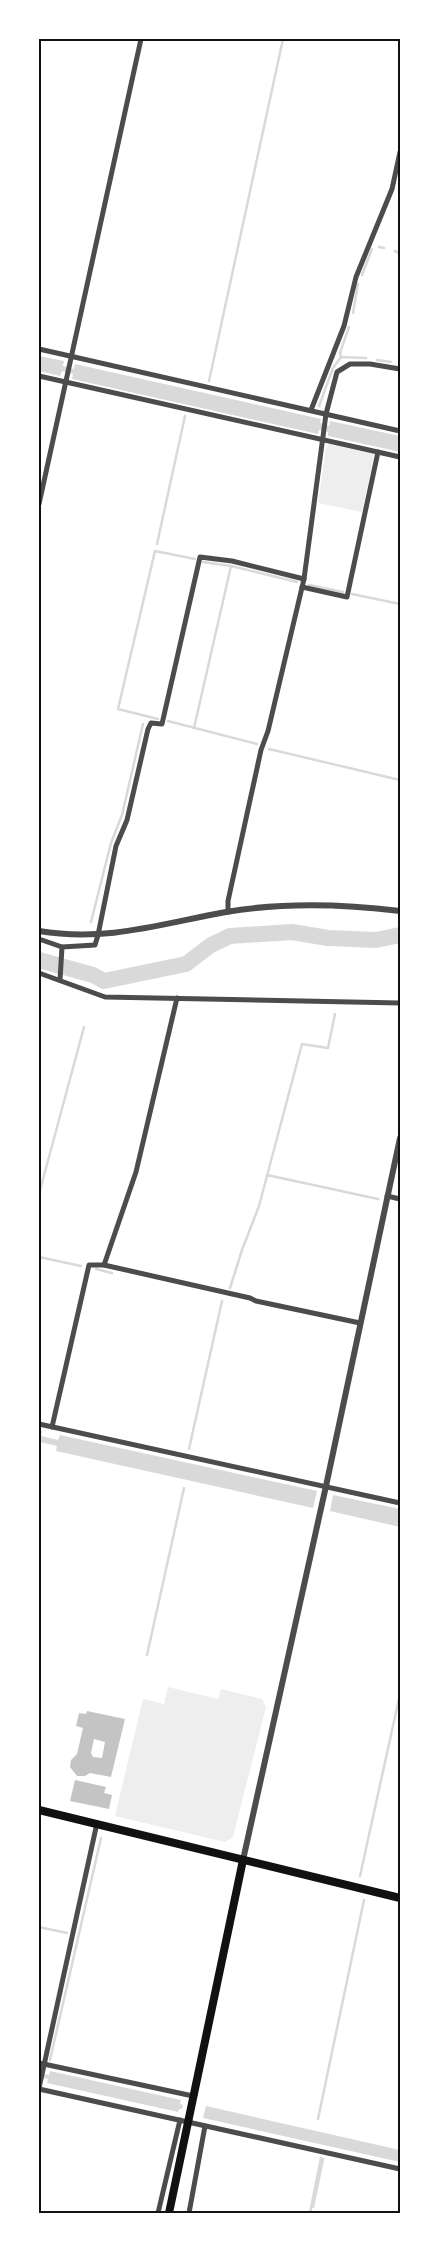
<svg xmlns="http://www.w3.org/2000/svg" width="439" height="2252" viewBox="0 0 439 2252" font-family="'Crimson Pro',serif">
<rect width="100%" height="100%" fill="#fff"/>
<!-- green -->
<g fill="#eee">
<polygon points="329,444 374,454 362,512 318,503 326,447"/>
<polygon points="168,1687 218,1699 221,1689 262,1699 266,1707 233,1837 225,1842 115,1816 143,1699 164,1704"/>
</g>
<!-- water -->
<g fill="#d9d9d9">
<polygon points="39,356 64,361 63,366 74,369 75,364 321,419 320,423 329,426 330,421 400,436 400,452 328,436 328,432 319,430 318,434 72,379 73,374 62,371 60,376 39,371"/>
<polygon points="39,1430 42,1431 41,1436 58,1440 60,1435 317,1491 313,1508 56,1451 57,1446 40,1442 39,1445"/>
<polygon points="333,1495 400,1509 400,1527 330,1511"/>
<polygon points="50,2071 181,2100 180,2104 183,2105 182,2109 179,2109 178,2112 47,2083 48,2079 39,2077 39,2073 49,2075"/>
<polygon points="206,2106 400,2150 400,2162 203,2118"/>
</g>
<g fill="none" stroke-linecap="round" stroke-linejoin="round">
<!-- stream -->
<g stroke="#d9d9d9" stroke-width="2.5">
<polyline points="379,247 384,248"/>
<polyline points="395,251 400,253"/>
<polyline points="362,275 372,249"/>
<polyline points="353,313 358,284"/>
<polyline points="341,357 340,353 349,327"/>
<polyline points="377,360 391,362"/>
<polyline points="209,381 283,39"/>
<polyline points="319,406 333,368 341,357 366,358"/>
<polyline points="157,544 185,416"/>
<polyline points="203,562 231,566 297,582"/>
<polyline points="309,585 343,592"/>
<polyline points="352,594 400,604"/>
<polyline points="400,632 400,640"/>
<polyline points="158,719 118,709 155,551 195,559"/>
<polyline points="168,721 257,744"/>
<polyline points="194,728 231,566"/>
<polyline points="269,749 400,780"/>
<polyline points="91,922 111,843 122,815 143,724"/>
<polyline points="267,1175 378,1199"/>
<polyline points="39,1194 84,1027"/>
<polyline points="39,1257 81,1266"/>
<polyline points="96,1269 112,1273"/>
<polyline points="230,1288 242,1250 259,1206 302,1044 328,1048 335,1014"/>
<polyline points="189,1449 222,1301"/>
<polyline points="147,1655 184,1488"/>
<polyline points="360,1876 400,1694"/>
<polyline points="39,1927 67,1933"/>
<polyline points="50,2060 101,1838"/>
<polyline points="318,2119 364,1900"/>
<polyline points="313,2207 323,2159"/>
<polyline points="310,2213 321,2158"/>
</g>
<!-- river -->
<polyline stroke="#d9d9d9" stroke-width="16" points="39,960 93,975 104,981 186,964 211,945 230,936 292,932 328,938 376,940 400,935"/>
</g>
<!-- building -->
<g fill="#c4c4c4" fill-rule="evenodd">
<path d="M87,1711l38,8 -14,58 -21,-4 -5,3h-8l-7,-9 1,-7 6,-6 6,-26 -7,-2 3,-13 7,1zM94,1739l11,3 -3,16 -9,-1 -2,-4z"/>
<polygon points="75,1780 106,1787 104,1793 112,1795 109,1809 70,1801"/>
</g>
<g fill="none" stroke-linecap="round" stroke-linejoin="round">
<!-- minor -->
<g stroke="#4c4c4c" stroke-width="5">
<polyline points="39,349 400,431"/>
<polyline points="39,376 400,457"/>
<polyline points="311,410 344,326 356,277 392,189 400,152"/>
<polyline points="39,504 141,39"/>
<polyline points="302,587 347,597 378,452"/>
<polyline points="228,912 228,901 261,750 268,731 304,579 326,414 337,372 350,364 370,364 400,369"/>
<polyline points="39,939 62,947"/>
<polyline points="39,973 105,997 400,1003"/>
<polyline points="60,980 62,947 95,945 98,935 116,846 127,820 148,729 151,723 162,724 200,557 232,561 304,579"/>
<polyline points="387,1196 400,1199"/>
<polyline points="104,1265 136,1172 177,998"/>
<polyline points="39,1424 400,1503"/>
<polyline points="52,1427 89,1265 104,1265 250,1298 256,1301 360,1323"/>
<polyline points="39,2063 193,2096"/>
<polyline points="39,2088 97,1823"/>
<polyline points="39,2089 400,2169"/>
<polyline points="158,2213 180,2120"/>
<polyline points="189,2213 205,2126"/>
</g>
<!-- tertiary -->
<g stroke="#4c4c4c" stroke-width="6">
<path d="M39,931c68,11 121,-7 187,-19 58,-10 117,-8 174,-1"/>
<polyline points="243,1860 326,1486 400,1138"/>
</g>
<!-- secondary -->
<g stroke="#111" stroke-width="8">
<polyline points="39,1810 400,1898"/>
<polyline points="169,2213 243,1860"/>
</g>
</g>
<!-- border -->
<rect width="439" height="2252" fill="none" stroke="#ffffff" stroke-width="80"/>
<rect x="40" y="40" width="359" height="2172" fill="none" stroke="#111" stroke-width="2"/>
</svg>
